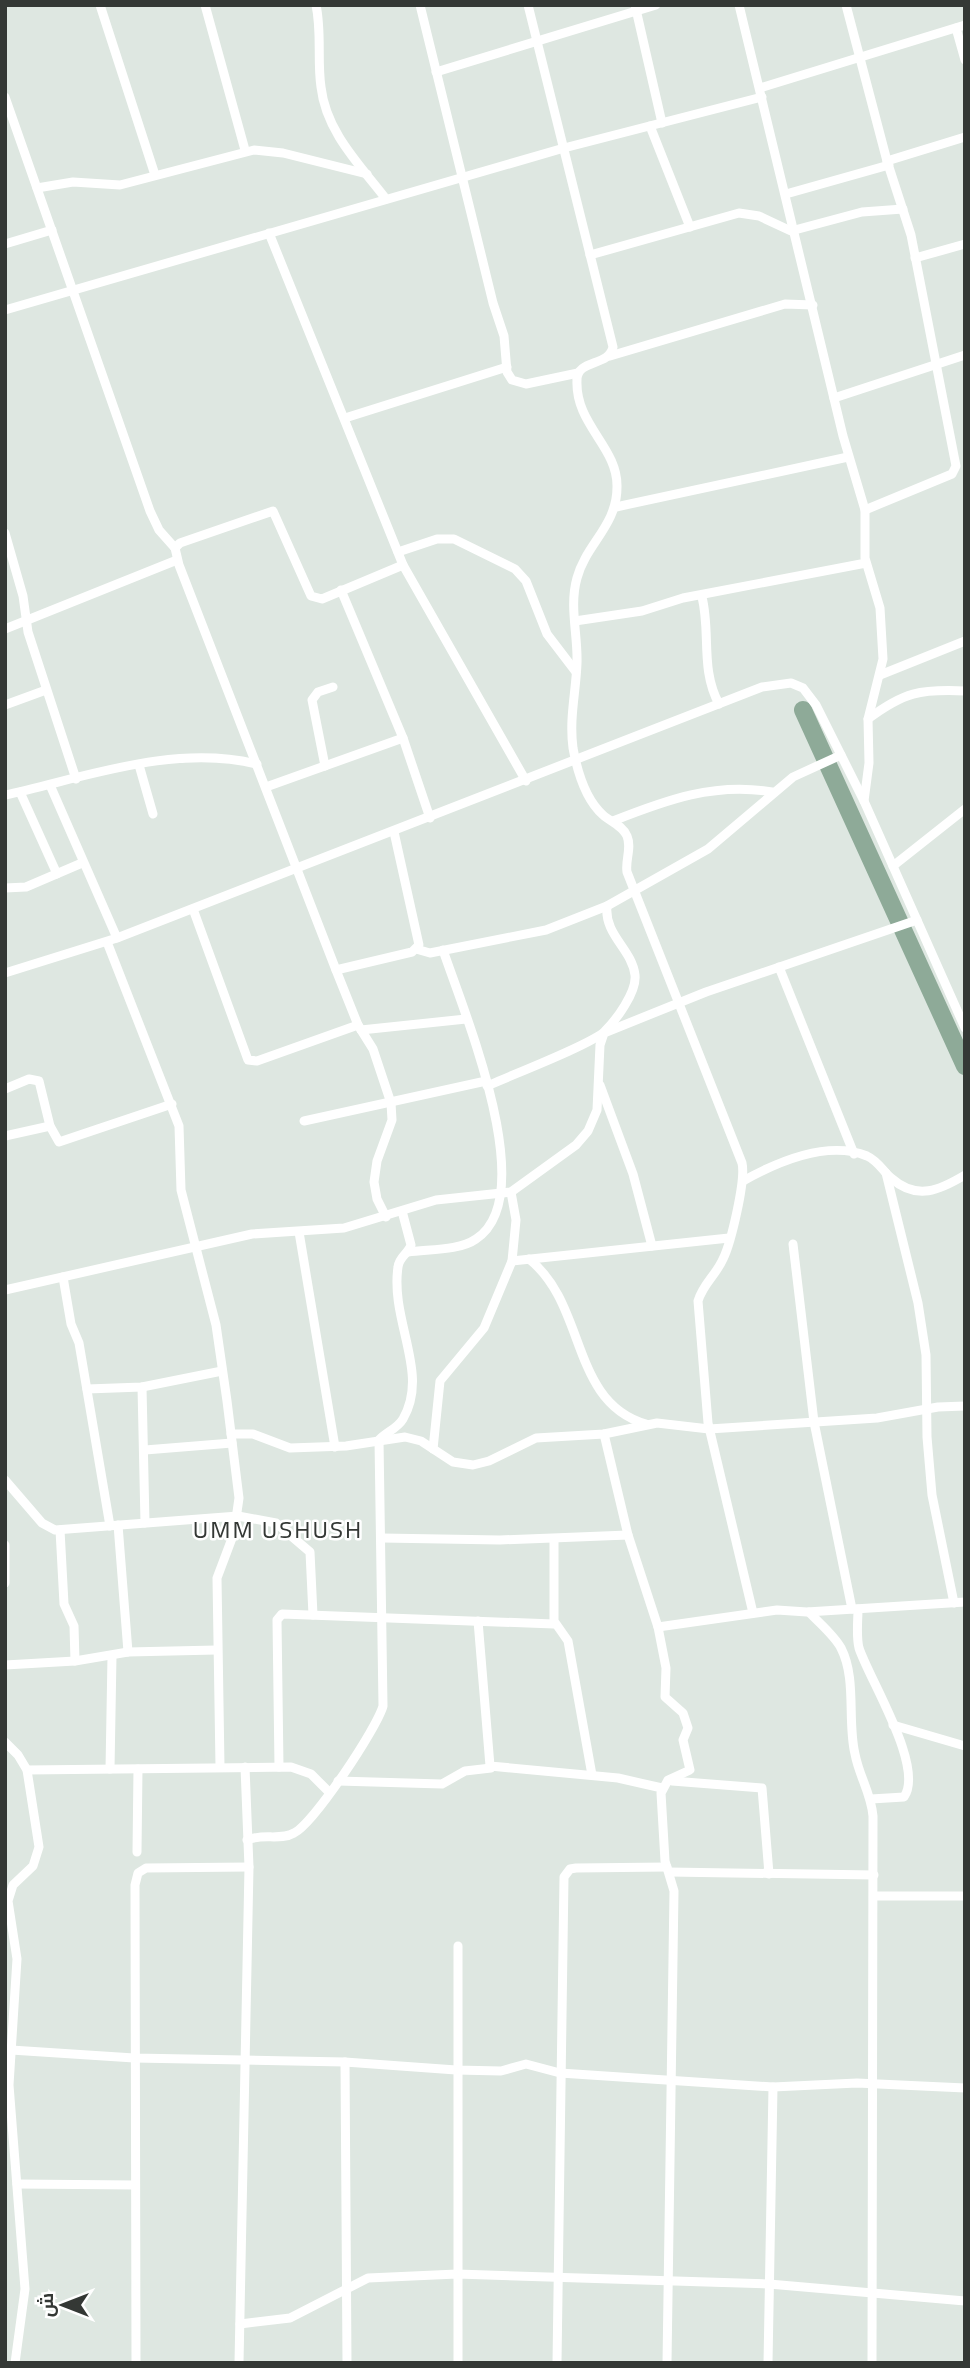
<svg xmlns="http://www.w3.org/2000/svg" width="970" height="2368" viewBox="0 0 970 2368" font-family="Georgia,Cairo,serif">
<rect width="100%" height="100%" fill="#dee7e1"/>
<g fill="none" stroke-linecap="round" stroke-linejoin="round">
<!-- river -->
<polyline stroke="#8eaa98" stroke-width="18" points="803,710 965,1066"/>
<!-- street -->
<g stroke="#fff" stroke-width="9">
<polyline points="100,5 155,175"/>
<polyline points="205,5 245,150"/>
<path d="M316,5c6,28 1,55 5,82 5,45 39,78 65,112"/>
<polyline points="420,5 493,303 504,336 507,372 512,380 526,384 578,373"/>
<path d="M528,5l85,342c-4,20 -36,12 -36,33 -2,45 41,67 40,107 0,39 -31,57 -40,91 -8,28 1,57 0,85 -1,29 -8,55 -4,85 4,22 12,51 30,67 8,7 19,10 24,21 5,12 -2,24 0,36l115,291c4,17 -11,80 -19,96 -7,16 -20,25 -25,42l10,122 45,190"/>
<polyline points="635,5 662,123"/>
<polyline points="739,5 843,436 865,510 865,558 880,608 883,659 868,719 869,763 864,801"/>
<polyline points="846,5 887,161 911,235 956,466 952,474 865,510"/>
<polyline points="956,28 965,60"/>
<polyline points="436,72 656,5"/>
<polyline points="760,88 965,25"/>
<polyline points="5,97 150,511 159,530 175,548"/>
<polyline points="650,126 690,227"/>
<polyline points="887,161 965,137"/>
<polyline points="37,188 73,182 120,185 254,150 283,153 367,174"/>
<polyline points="786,194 889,165"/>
<polyline points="269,233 403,565 526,781"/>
<polyline points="5,244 52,230"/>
<polyline points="590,255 739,213 759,216 791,231 862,212 903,209"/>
<polyline points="915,258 965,244"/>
<polyline points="5,310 564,148 762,97"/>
<polyline points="610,356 785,304 813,305"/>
<polyline points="834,398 965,355"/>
<polyline points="345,418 507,367"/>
<polyline points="616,507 848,457"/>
<polyline points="5,533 23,596 28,632 76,779"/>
<polyline points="398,552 437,539 454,539 515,569 526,581 547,634 576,672"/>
<polyline points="341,590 403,738 430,818"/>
<path d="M702,597c9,36 -2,72 17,107"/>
<polyline points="575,621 642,611 683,598 866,563"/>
<polyline points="5,629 177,560"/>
<polyline points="880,675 965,641"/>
<polyline points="5,705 46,690"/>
<path d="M868,719c36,-27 52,-30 97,-28"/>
<polyline points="139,765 153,814"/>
<polyline points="325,766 312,700 318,692 333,687"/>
<polyline points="50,785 117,938"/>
<polyline points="266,787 403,738"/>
<polyline points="20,792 57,874"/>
<path d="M5,795c82,-18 168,-51 252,-31"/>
<path d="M613,821c53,-21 102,-39 159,-29"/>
<polyline points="893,866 965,809"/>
<polyline points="5,888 26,887 82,863"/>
<polyline points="193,909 248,1060 257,1061 358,1025"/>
<polyline points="107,942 179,1126 181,1190 216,1325 227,1401 239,1498 234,1533 217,1578 220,1767"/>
<polyline points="416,949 430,953 546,930 607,906 708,849 793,777 841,755"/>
<polyline points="779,967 854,1154"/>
<polyline points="336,970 412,952 419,945 394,832"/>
<polyline points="5,973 117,938 762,687 791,683 803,688 816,705 864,801 965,1028"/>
<polyline points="361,1030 466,1019"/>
<polyline points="600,1085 633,1174 652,1246"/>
<path d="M487,1086c22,-10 106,-42 118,-55 11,-11 32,-39 30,-56 -3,-26 -31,-40 -28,-69"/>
<polyline points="5,1089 29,1079 39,1081 50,1126 59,1142 172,1104"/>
<polyline points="304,1121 486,1081"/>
<polyline points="5,1136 50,1126"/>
<polyline points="886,1173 918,1303 926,1355 927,1437 932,1495 954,1603"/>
<path d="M743,1181c34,-19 85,-41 124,-25 11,5 16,15 24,22 26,23 49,12 74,-3"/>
<polyline points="386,1217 377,1199 374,1182 377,1161 392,1120 391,1103 373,1049 358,1025 336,970 179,565 175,548 180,543 273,511 311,596 322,599 403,565"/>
<polyline points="299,1232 335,1447"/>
<polyline points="793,1244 814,1422 852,1609"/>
<path d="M408,1252c20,-3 51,-1 68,-13 66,-43 -13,-229 -33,-289"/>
<path d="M529,1259c58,46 41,143 117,165"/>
<polyline points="512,1261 729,1238"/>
<polyline points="63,1277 71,1324 79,1343 110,1526"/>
<polyline points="5,1290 252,1234 344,1228 436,1200 511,1192 576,1145 588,1131 597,1110 600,1045 604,1033 706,992 917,920"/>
<polyline points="142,1387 145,1523"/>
<polyline points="87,1389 142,1387 222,1371"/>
<polyline points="231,1434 253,1434 290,1448 346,1446 405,1437 421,1441 453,1462 473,1465 489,1461 536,1438 604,1434 657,1423 709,1429 877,1418 938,1407 965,1406"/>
<polyline points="604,1434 628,1535 658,1627 666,1668 665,1697 683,1713 688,1728 683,1740 690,1770 668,1780 661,1793 665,1861 674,1891 667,2363"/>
<polyline points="433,1449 440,1381 484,1328 512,1261 516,1220 511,1192"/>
<polyline points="145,1450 232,1443"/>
<polyline points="5,1480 42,1523 55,1530 238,1516 276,1523 310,1552 313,1615"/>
<polyline points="118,1525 128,1652 216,1650"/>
<polyline points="60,1530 64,1604 74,1626 75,1661"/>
<polyline points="382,1538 500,1540 628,1535"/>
<polyline points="554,1539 554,1621 568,1641 592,1775"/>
<polyline points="5,1545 5,1583"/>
<path d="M858,1609c0,12 -2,27 1,39 10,31 66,119 45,149l-33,2"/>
<path d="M809,1612c10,11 25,23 32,36 16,31 6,73 14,106 4,22 16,39 18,62l-1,547"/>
<polyline points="478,1621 490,1766 618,1778 662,1788"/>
<polyline points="658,1627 777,1610 807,1612 965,1602"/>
<polyline points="5,1665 75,1661 128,1652"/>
<polyline points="893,1725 965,1746"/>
<polyline points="5,1742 18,1755 27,1770 39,1847 33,1866 13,1885 8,1901 17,1959 9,2085 25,2289 15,2363"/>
<polyline points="279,1767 277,1620 282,1614 554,1624"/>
<polyline points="110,1769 112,1656"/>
<polyline points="27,1770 291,1767 311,1774 329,1792"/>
<polyline points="338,1781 442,1784 465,1771 491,1768"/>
<polyline points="672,1781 762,1788 769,1874"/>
<path d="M247,1840c16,-7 33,1 47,-7 20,-10 83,-105 89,-127l-4,-266c7,-8 18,-11 24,-21 27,-46 -13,-98 -5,-152 1,-10 10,-13 13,-22l-9,-34"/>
<polyline points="137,1852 138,1769"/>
<polyline points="669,1872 874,1875"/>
<polyline points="874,1896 965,1896"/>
<polyline points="458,1946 458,2363"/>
<polyline points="11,2050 134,2058 345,2062 456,2070 501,2071 526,2064 560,2073 773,2087 857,2083 965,2088"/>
<polyline points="345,2062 347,2363"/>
<polyline points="17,2184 135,2185"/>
<polyline points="240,2324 290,2318 368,2278 457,2274 769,2284 965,2301"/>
<polyline points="136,2363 135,1885 138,1873 146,1868 249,1867"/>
<polyline points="239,2363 249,1867 245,1767"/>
<polyline points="557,2363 564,1877 570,1869 576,1868 667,1867"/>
<polyline points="768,2363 773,2087"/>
</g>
</g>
<g text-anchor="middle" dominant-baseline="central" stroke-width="5" stroke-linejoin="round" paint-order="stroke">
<!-- quarter labels -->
<g font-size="24" letter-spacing="2" fill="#343835" stroke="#fff">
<text x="278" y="1529">UMM USHUSH</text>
</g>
</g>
<!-- border -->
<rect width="970" height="2368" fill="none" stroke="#343835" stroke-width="14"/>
<!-- north arrow -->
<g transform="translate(63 2305) rotate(270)" stroke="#ffffff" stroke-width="5" paint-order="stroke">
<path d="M0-5L12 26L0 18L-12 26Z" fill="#343835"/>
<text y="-10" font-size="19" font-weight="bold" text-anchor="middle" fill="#343835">ش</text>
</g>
</svg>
